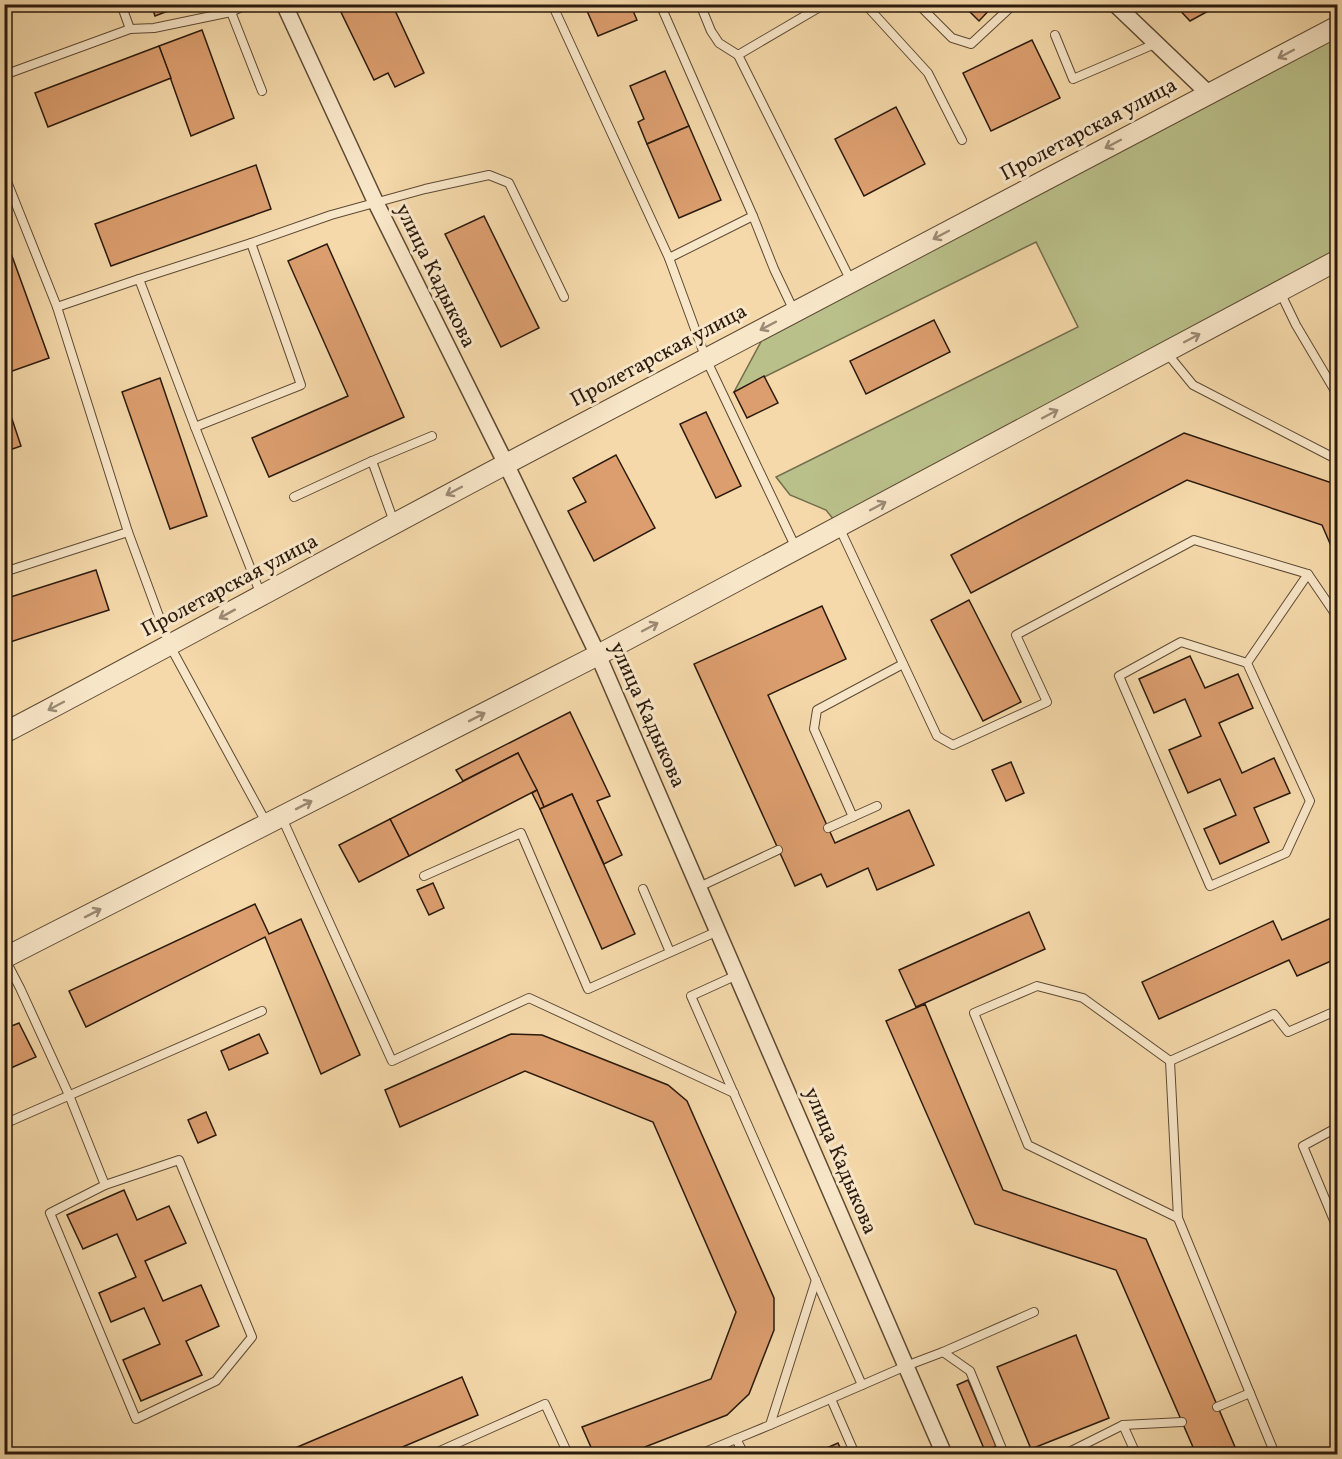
<svg xmlns="http://www.w3.org/2000/svg" width="1342" height="1459" viewBox="0 0 1342 1459" font-family="Vollkorn,serif">
<rect width="100%" height="100%" fill="#f5d9aa"/>
<filter id="stains"><feTurbulence type="fractalNoise" baseFrequency=".00333" numOctaves="4"/><feColorMatrix values="0 0 0 0 .2 0 0 0 0 .09 0 0 0 0 .02 0 0 0 .5 -.17"/></filter>
<radialGradient id="worn" r=".72"><stop offset=".6" stop-color="#630" stop-opacity="0"/><stop offset="1" stop-color="#630" stop-opacity=".3"/></radialGradient>
<!-- green -->
<polygon fill="#bac08a" stroke="#726d4c" stroke-width="1.5" points="1337,28 1337,260 839,526 826,510 790,495 776,477 1078,327 1036,242 734,392 770,325"/>
<!-- building -->
<g fill="#dc9e6f" stroke="#2a1a0d" stroke-width="1.5">
<polygon points="151,4 186,4 155,16"/>
<polygon points="337,4 392,4 424,73 395,87 388,73 374,80"/>
<polygon points="584,4 630,4 637,20 598,36"/>
<polygon points="962,4 995,4 979,21"/>
<polygon points="1174,4 1221,4 1190,21"/>
<polygon points="202,30 234,118 191,136 159,46"/>
<polygon points="1032,40 1060,98 991,131 963,73"/>
<polygon points="159,46 171,78 48,127 35,93"/>
<polygon points="665,71 689,126 647,144 638,122 644,119 630,86"/>
<polygon points="896,107 925,164 864,196 835,139"/>
<polygon points="689,126 721,200 679,218 647,144"/>
<polygon points="256,165 271,209 111,266 95,224"/>
<polygon points="484,216 539,328 501,347 445,234"/>
<polygon points="4,234 49,358 4,374"/>
<polygon points="327,244 404,417 269,477 252,438 348,396 288,261"/>
<polygon points="934,320 950,352 866,394 850,361"/>
<polygon points="764,376 778,403 747,418 734,392"/>
<polygon points="160,378 207,516 170,529 122,392"/>
<polygon points="706,412 741,486 716,498 680,424"/>
<polygon points="12,419 21,446 4,452 4,422"/>
<polygon points="1184,433 1338,485 1338,562 1322,525 1187,480 971,593 951,555"/>
<polygon points="616,455 655,528 594,561 568,511 586,502 573,478"/>
<polygon points="96,570 109,610 4,644 4,599"/>
<polygon points="969,600 1021,702 983,721 931,620"/>
<polygon points="822,606 846,659 768,695 835,843 909,810 934,865 877,890 868,868 827,887 821,874 795,886 694,664"/>
<polygon points="1190,656 1205,688 1238,674 1253,708 1219,723 1242,773 1274,758 1290,793 1254,808 1269,842 1220,864 1204,829 1236,815 1220,779 1188,793 1169,750 1201,736 1185,699 1154,713 1139,679"/>
<polygon points="570,712 610,796 597,801 622,855 604,864 572,794 544,807 518,753 463,781 456,770"/>
<polygon points="518,753 537,790 409,856 390,819"/>
<polygon points="1011,762 1024,793 1006,801 992,770"/>
<polygon points="537,790 544,807 540,809 532,793"/>
<polygon points="572,794 635,934 602,949 540,809"/>
<polygon points="390,819 409,856 359,882 339,845"/>
<polygon points="433,883 444,908 429,915 417,890"/>
<polygon points="255,904 269,934 301,919 360,1055 321,1074 265,937 86,1027 69,991"/>
<polygon points="1029,912 1045,949 916,1007 899,970"/>
<polygon points="1338,915 1338,958 1297,976 1289,960 1159,1019 1142,982 1273,921 1282,940"/>
<polygon points="925,1004 1003,1190 1146,1239 1238,1454 1196,1454 1116,1270 975,1224 886,1021"/>
<polygon points="19,1023 36,1057 4,1071 4,1029"/>
<polygon points="259,1034 268,1053 229,1070 221,1051"/>
<polygon points="511,1034 542,1035 668,1085 687,1101 774,1298 774,1330 749,1394 727,1415 627,1454 594,1454 582,1427 711,1379 736,1312 653,1122 525,1071 400,1127 385,1090"/>
<polygon points="206,1112 216,1135 198,1143 188,1120"/>
<polygon points="124,1190 137,1220 169,1206 186,1243 145,1261 163,1301 201,1285 219,1326 186,1341 202,1375 141,1401 123,1360 160,1344 144,1308 111,1322 99,1293 136,1277 117,1234 83,1249 67,1215"/>
<polygon points="1076,1335 1109,1418 1031,1449 997,1367"/>
<polygon points="462,1377 478,1415 386,1454 281,1454"/>
<polygon points="968,1380 996,1446 985,1451 957,1385"/>
<polygon points="838,1443 843,1454 813,1454"/>
</g>
<g fill="none" stroke-linecap="round" stroke-linejoin="round">
<!-- service casing -->
<g stroke="#5d4a34" stroke-width="10">
<g id="service">
<polyline points="552,4 669,258 706,359 796,548"/>
<polyline points="660,4 753,216 774,269 794,311"/>
<polyline points="700,4 711,31 719,43 738,55 825,4"/>
<polyline points="865,4 928,73 962,140"/>
<polyline points="918,4 952,38 971,44 1014,4"/>
<polyline points="231,12 262,91"/>
<polyline points="130,29 154,28 231,12 248,4"/>
<polyline points="1055,35 1073,79 1157,43"/>
<polyline points="738,55 851,281"/>
<polyline points="4,75 130,29 121,4"/>
<polyline points="4,174 57,307 128,532 170,646 267,824"/>
<polyline points="669,258 753,216"/>
<polyline points="139,279 251,243 331,215 425,189 489,175 509,183 564,297"/>
<polyline points="1280,292 1296,325 1338,396"/>
<polyline points="57,307 139,279 195,427 301,385 251,243"/>
<polyline points="1166,352 1193,385 1338,460"/>
<polyline points="195,427 261,595"/>
<polyline points="372,461 394,522"/>
<polyline points="294,497 372,461 432,436"/>
<polyline points="839,527 937,736 953,745 1047,702 1016,635 1194,540 1308,574 1338,618"/>
<polyline points="4,572 128,532"/>
<polyline points="1247,663 1181,642 1119,676 1210,886 1286,853 1310,801 1247,663 1308,574"/>
<polyline points="853,817 814,729 817,710 903,664"/>
<polyline points="282,818 392,1061 529,998 734,1093"/>
<polyline points="828,828 877,806"/>
<polyline points="424,876 521,833 588,989 718,931"/>
<polyline points="699,887 778,850"/>
<polyline points="643,889 670,952"/>
<polyline points="5,959 20,988 69,1095 105,1185"/>
<polyline points="737,975 691,996 862,1385"/>
<polyline points="1170,1061 1178,1218"/>
<polyline points="4,1124 262,1011"/>
<polyline points="1338,1127 1303,1146 1338,1230"/>
<polygon points="179,1160 252,1337 216,1381 136,1419 50,1213 105,1185"/>
<polyline points="943,1352 1034,1312"/>
<polyline points="831,1399 855,1454"/>
<polyline points="1217,1407 1250,1393"/>
<polyline points="770,1425 906,1366 943,1352 970,1371 1002,1449 1002,1454"/>
<polyline points="1123,1425 1136,1454"/>
<polyline points="736,1439 770,1425 816,1280"/>
<polyline points="433,1454 545,1404 568,1454"/>
<polyline points="700,1454 736,1439 744,1454"/>
<polyline points="1065,1454 1123,1425 1182,1422"/>
<polyline points="1275,1454 1178,1218 1028,1145 974,1013 1037,986 1083,998 1170,1061 1274,1014 1288,1032 1338,1010"/>
</g>
</g>
<!-- minor casing -->
<g stroke="#5d4a34" stroke-width="18">
<g id="minor">
<polyline points="284,4 376,203 506,464 598,655 944,1454"/>
<polyline points="1115,4 1209,94"/>
</g>
</g>
<!-- tertiary casing -->
<g stroke="#5d4a34" stroke-width="22">
<g id="tertiary">
<path d="M4,733c168,-88 334,-180 502,-269 276,-147 554,-292 832,-438"/>
<polyline points="4,958 598,655 1338,260"/>
</g>
</g>
<!-- service -->
<use href="#service" stroke="#f8e6c8" stroke-width="8"/>
<!-- minor -->
<use href="#minor" stroke="#f8e6c8" stroke-width="15"/>
<!-- tertiary -->
<use href="#tertiary" stroke="#f8e6c8" stroke-width="20"/>
</g>
<!-- one-way arrows -->
<defs><path id="oneway-shaft" d="M-6 0H5M1.5-3L5.5 0L1.5 3" fill="none" stroke-width="1.6" stroke-linecap="round" stroke-linejoin="round" transform="scale(1.5)"/></defs>
<g stroke="#9b8a74">
<use href="#oneway-shaft" transform="translate(1286 54) rotate(152)"/>
<use href="#oneway-shaft" transform="translate(1113 144) rotate(152)"/>
<use href="#oneway-shaft" transform="translate(941 235) rotate(152)"/>
<use href="#oneway-shaft" transform="translate(768 326) rotate(152)"/>
<use href="#oneway-shaft" transform="translate(1192 338) rotate(-28)"/>
<use href="#oneway-shaft" transform="translate(1050 414) rotate(-28)"/>
<use href="#oneway-shaft" transform="translate(454 491) rotate(152)"/>
<use href="#oneway-shaft" transform="translate(878 506) rotate(-28)"/>
<use href="#oneway-shaft" transform="translate(227 614) rotate(151)"/>
<use href="#oneway-shaft" transform="translate(650 627) rotate(-28)"/>
<use href="#oneway-shaft" transform="translate(56 706) rotate(152)"/>
<use href="#oneway-shaft" transform="translate(477 717) rotate(-27)"/>
<use href="#oneway-shaft" transform="translate(304 805) rotate(-27)"/>
<use href="#oneway-shaft" transform="translate(93 913) rotate(-27)"/>
</g>
<g text-anchor="middle" dominant-baseline="central" stroke-width="6" stroke-linejoin="round" paint-order="stroke">
<!-- street labels -->
<g font-size="21" fill="#2a1a0d" stroke="#f8e6c8">
<text transform="translate(1089 130) rotate(-28)">Пролетарская улица</text>
<text transform="translate(435 276) rotate(64)">улица Кадыкова</text>
<text transform="translate(659 356) rotate(-28)">Пролетарская улица</text>
<text transform="translate(230 586) rotate(-28)">Пролетарская улица</text>
<text transform="translate(647 715) rotate(66)">улица Кадыкова</text>
<text transform="translate(840 1161) rotate(67)">улица Кадыкова</text>
</g>
</g>
<!-- margin -->
<rect width="1342" height="1459" fill="none" stroke="#f5d9aa" stroke-width="24"/>
<rect x="6" y="6" width="1330" height="1447" fill="none" stroke="#2a1a0d" stroke-width="3"/>
<rect x="12" y="12" width="1318" height="1435" fill="none" stroke="#2a1a0d" stroke-width="1.5"/>
<rect width="100%" height="100%" filter="url(#stains)"/>
<rect width="100%" height="100%" fill="url(#worn)"/>
</svg>
